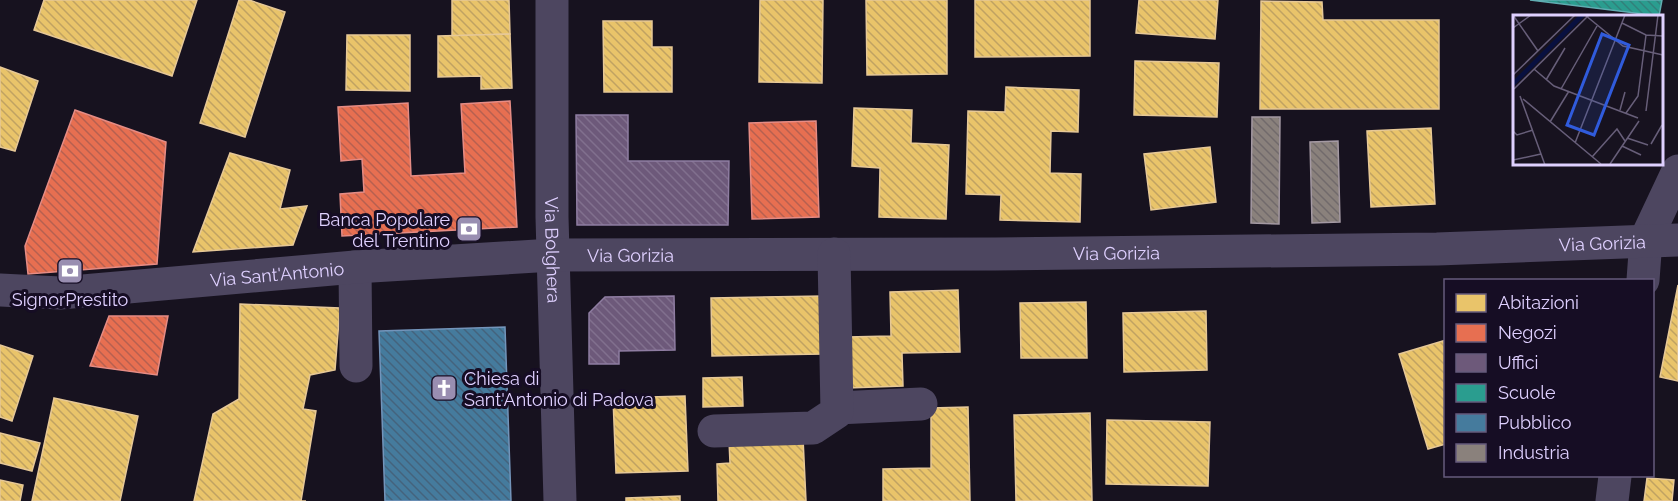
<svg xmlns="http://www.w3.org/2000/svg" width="1678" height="501" viewBox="0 0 1678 501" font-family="Raleway,sans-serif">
<defs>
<pattern id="homes-back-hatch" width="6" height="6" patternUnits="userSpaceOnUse" patternTransform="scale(1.5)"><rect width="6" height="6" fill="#e9c46a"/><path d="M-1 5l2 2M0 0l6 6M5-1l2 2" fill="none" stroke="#c0a262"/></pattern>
<pattern id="shops-back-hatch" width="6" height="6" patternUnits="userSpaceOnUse" patternTransform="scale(1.5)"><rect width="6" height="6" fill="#e76f51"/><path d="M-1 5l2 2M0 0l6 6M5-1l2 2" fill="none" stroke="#b66050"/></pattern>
<pattern id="offices-back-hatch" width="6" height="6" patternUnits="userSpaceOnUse" patternTransform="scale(1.5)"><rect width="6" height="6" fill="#6d597a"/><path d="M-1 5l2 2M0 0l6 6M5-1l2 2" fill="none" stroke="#81708e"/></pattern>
<pattern id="schools-back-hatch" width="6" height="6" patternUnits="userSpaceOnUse" patternTransform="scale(1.5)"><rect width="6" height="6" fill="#2a9d8f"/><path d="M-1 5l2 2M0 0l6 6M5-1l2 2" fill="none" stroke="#32807b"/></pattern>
<pattern id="public-back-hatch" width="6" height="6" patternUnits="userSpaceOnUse" patternTransform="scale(1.5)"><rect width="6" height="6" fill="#457b9d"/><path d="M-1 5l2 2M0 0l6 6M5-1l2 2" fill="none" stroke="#44637d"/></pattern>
<pattern id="industry-back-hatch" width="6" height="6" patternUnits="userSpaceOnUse" patternTransform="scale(1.5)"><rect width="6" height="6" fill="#8a817c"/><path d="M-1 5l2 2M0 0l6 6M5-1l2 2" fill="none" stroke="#716a6b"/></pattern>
</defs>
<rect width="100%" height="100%" fill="#17121f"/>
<!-- homes -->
<g fill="url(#homes-back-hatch)" stroke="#e6c897" stroke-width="1.5">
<polygon points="44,0 197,0 172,76 34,30"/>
<polygon points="239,0 249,0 285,12 245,137 200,123"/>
<polygon points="452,0 509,0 510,34 452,36"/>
<polygon points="760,0 823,0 822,83 759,82"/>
<polygon points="866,0 947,0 947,74 867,75"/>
<polygon points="975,0 1090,0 1090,56 975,57"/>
<polygon points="1139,0 1218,0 1215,39 1136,33"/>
<polygon points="1261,1 1322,2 1323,20 1439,20 1439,109 1260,109"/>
<polygon points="603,21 652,21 652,47 672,47 672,92 604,92"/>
<polygon points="510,34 512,88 481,89 481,76 438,77 438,36"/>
<polygon points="347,35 410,35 410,91 346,90"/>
<polygon points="1135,61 1219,63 1217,117 1134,115"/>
<polygon points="0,67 38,81 15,151 0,147"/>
<polygon points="1006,87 1079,90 1078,132 1051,131 1050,173 1081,174 1080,222 1000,220 1001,195 966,194 968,111 1005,112"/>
<polygon points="854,108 912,110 911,143 949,145 946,219 879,217 880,168 852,166"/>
<polygon points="1431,128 1435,204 1371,207 1367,131"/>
<polygon points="1210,147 1216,202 1151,210 1144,154"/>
<polygon points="230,153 290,170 280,209 307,206 293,245 193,252"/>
<polygon points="1678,285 1678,381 1660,377"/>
<polygon points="958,290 960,352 902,353 903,386 848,388 847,337 891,336 890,292"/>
<polygon points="823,296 823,354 712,356 711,298"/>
<polygon points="1086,302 1087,358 1021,358 1020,303"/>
<polygon points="240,304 340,308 335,370 310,375 303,409 316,411 301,501 306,501 194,501 213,414 239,399"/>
<polygon points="1206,311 1207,370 1124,372 1123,313"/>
<polygon points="1446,340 1446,444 1428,449 1399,354"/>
<polygon points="0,345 33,356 12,421 0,417"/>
<polygon points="742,377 743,406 703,407 703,378"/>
<polygon points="685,396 688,471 616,473 613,398"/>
<polygon points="54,398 138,416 120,501 32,501"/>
<polygon points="968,407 970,501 883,501 883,469 931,468 931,408"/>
<polygon points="1090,413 1092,501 1016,501 1014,415"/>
<polygon points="1107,420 1210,422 1208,486 1106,484"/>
<polygon points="0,433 40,443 32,471 0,463"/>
<polygon points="803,438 806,501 718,501 717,464 730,463 729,441"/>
<polygon points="1647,478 1674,480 1672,501 1644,501"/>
<polygon points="0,480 23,485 20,501 0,501"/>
<polygon points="680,496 680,501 626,501 626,498"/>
</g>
<!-- shops -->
<g fill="url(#shops-back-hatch)" stroke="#e58c85" stroke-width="1.5">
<polygon points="510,101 517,227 342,236 340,194 364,192 362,159 341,161 338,107 408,103 411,176 465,173 461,104"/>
<polygon points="75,110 166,142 157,264 28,274 25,246"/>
<polygon points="816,121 819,217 752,219 749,123"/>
<polygon points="109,316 168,316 157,375 90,366"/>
</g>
<!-- offices -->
<g fill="url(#offices-back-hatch)" stroke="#8f7da2" stroke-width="1.5">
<polygon points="576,115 628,115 628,161 729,161 728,225 577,225"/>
<polygon points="674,296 675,350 619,351 619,364 589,364 589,313 605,297"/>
</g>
<!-- schools -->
<polygon fill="url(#schools-back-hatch)" stroke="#60acb1" stroke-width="1.5" points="1530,0 1662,0 1659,16"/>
<!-- public -->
<polygon fill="url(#public-back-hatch)" stroke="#7394ba" stroke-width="1.5" points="505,327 511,501 385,501 379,331"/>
<!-- industry -->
<g fill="url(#industry-back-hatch)" stroke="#a499a3" stroke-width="1.5">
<polygon points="1252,117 1280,117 1279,224 1251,223"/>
<polygon points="1338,141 1340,222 1312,223 1310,142"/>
</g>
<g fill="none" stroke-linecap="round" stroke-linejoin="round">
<!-- minor -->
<g stroke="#4d4660" stroke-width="33">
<path id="s1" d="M552,0v217l8,284"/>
<polyline points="355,267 356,366"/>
<polyline points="1643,280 1646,239 1678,171"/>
<path id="s2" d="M0,290l60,3 295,-26 198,-12 442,-1 442,-5 241,-9"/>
<polyline points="837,408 921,404"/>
<polyline points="714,431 813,428 837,412 834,254"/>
<polyline points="1612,501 1615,476"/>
</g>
</g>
<!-- icons -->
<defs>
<g id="bank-square" transform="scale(1.35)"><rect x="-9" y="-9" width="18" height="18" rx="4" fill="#998eb1" stroke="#160d24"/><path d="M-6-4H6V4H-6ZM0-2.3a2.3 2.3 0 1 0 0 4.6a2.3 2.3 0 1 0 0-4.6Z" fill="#fff"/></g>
<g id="church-square" transform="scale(1.35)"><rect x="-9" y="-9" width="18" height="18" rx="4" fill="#998eb1" stroke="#160d24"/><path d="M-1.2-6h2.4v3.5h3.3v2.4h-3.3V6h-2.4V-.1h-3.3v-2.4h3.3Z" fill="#fff"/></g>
</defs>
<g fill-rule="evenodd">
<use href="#bank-square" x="469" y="229"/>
<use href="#bank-square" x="70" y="271"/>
<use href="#church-square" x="444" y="388"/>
</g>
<g text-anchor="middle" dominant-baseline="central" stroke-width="6" stroke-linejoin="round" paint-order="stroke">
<!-- poi labels -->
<g font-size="18" fill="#dfd0ff" stroke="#160d24" text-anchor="end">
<text x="450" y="219">Banca Popolare<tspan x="450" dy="21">del Trentino</tspan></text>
<text x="70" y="299" text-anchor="middle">SignorPrestito</text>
<text x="464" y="378" text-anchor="start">Chiesa di<tspan x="464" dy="21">Sant'Antonio di Padova</tspan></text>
</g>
<!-- street labels -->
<g font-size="18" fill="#dfd0ff" stroke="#160d24">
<text stroke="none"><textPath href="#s2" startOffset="1604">Via Gorizia</textPath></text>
<text stroke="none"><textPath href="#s1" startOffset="250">Via Bolghera</textPath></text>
<text stroke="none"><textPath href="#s2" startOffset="1118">Via Gorizia</textPath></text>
<text stroke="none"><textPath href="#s2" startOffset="632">Via Gorizia</textPath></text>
<text stroke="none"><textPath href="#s2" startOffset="278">Via Sant'Antonio</textPath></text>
</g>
</g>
<!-- overview -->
<g transform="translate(1513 15)">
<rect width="150" height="150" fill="#17121f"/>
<path d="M66,0h7l-73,72v-6z" fill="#081040"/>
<path fill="none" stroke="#675e79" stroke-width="1.5" d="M0,0l25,36M72,0l38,31 40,9M109,8l24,12 17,1M0,13l18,-13M21,54l20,17 84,32M0,60l62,-60M33,65l19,-32M1,74l75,-74M48,74l36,-63M7,81l25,69M10,84l78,65M107,95l5,-18M133,96l12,-96M113,98l12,-17 8,-61M37,107l19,-31M0,116l4,4 16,-5M114,123l21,7M62,128l50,-128M138,129l11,-19M109,131l19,9M79,142l25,-28 8,12M0,145l28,-6M97,149l29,-43"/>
<path fill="#305bdc" fill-opacity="0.15" stroke="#305bdc" stroke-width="3" d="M89,19l27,11 -35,90 -27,-10z"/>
<rect width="150" height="150" fill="none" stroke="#dfd0ff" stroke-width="3"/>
</g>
<!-- legend -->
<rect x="1444" y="279" width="210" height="198" fill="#160d24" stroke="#665b7c" stroke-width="1.5"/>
<rect x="1456" y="294" width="30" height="18" fill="#e9c46a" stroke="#665b7c" stroke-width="1.5"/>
<text x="1498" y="309" font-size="18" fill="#dfd0ff">Abitazioni</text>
<rect x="1456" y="324" width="30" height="18" fill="#e76f51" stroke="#665b7c" stroke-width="1.5"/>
<text x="1498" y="339" font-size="18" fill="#dfd0ff">Negozi</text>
<rect x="1456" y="354" width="30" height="18" fill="#6d597a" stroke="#665b7c" stroke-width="1.5"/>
<text x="1498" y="369" font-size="18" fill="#dfd0ff">Uffici</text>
<rect x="1456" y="384" width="30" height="18" fill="#2a9d8f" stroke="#665b7c" stroke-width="1.5"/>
<text x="1498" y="399" font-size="18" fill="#dfd0ff">Scuole</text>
<rect x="1456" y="414" width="30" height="18" fill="#457b9d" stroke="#665b7c" stroke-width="1.5"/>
<text x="1498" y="429" font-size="18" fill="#dfd0ff">Pubblico</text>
<rect x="1456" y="444" width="30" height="18" fill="#8a817c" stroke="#665b7c" stroke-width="1.5"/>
<text x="1498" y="459" font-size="18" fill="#dfd0ff">Industria</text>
</svg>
